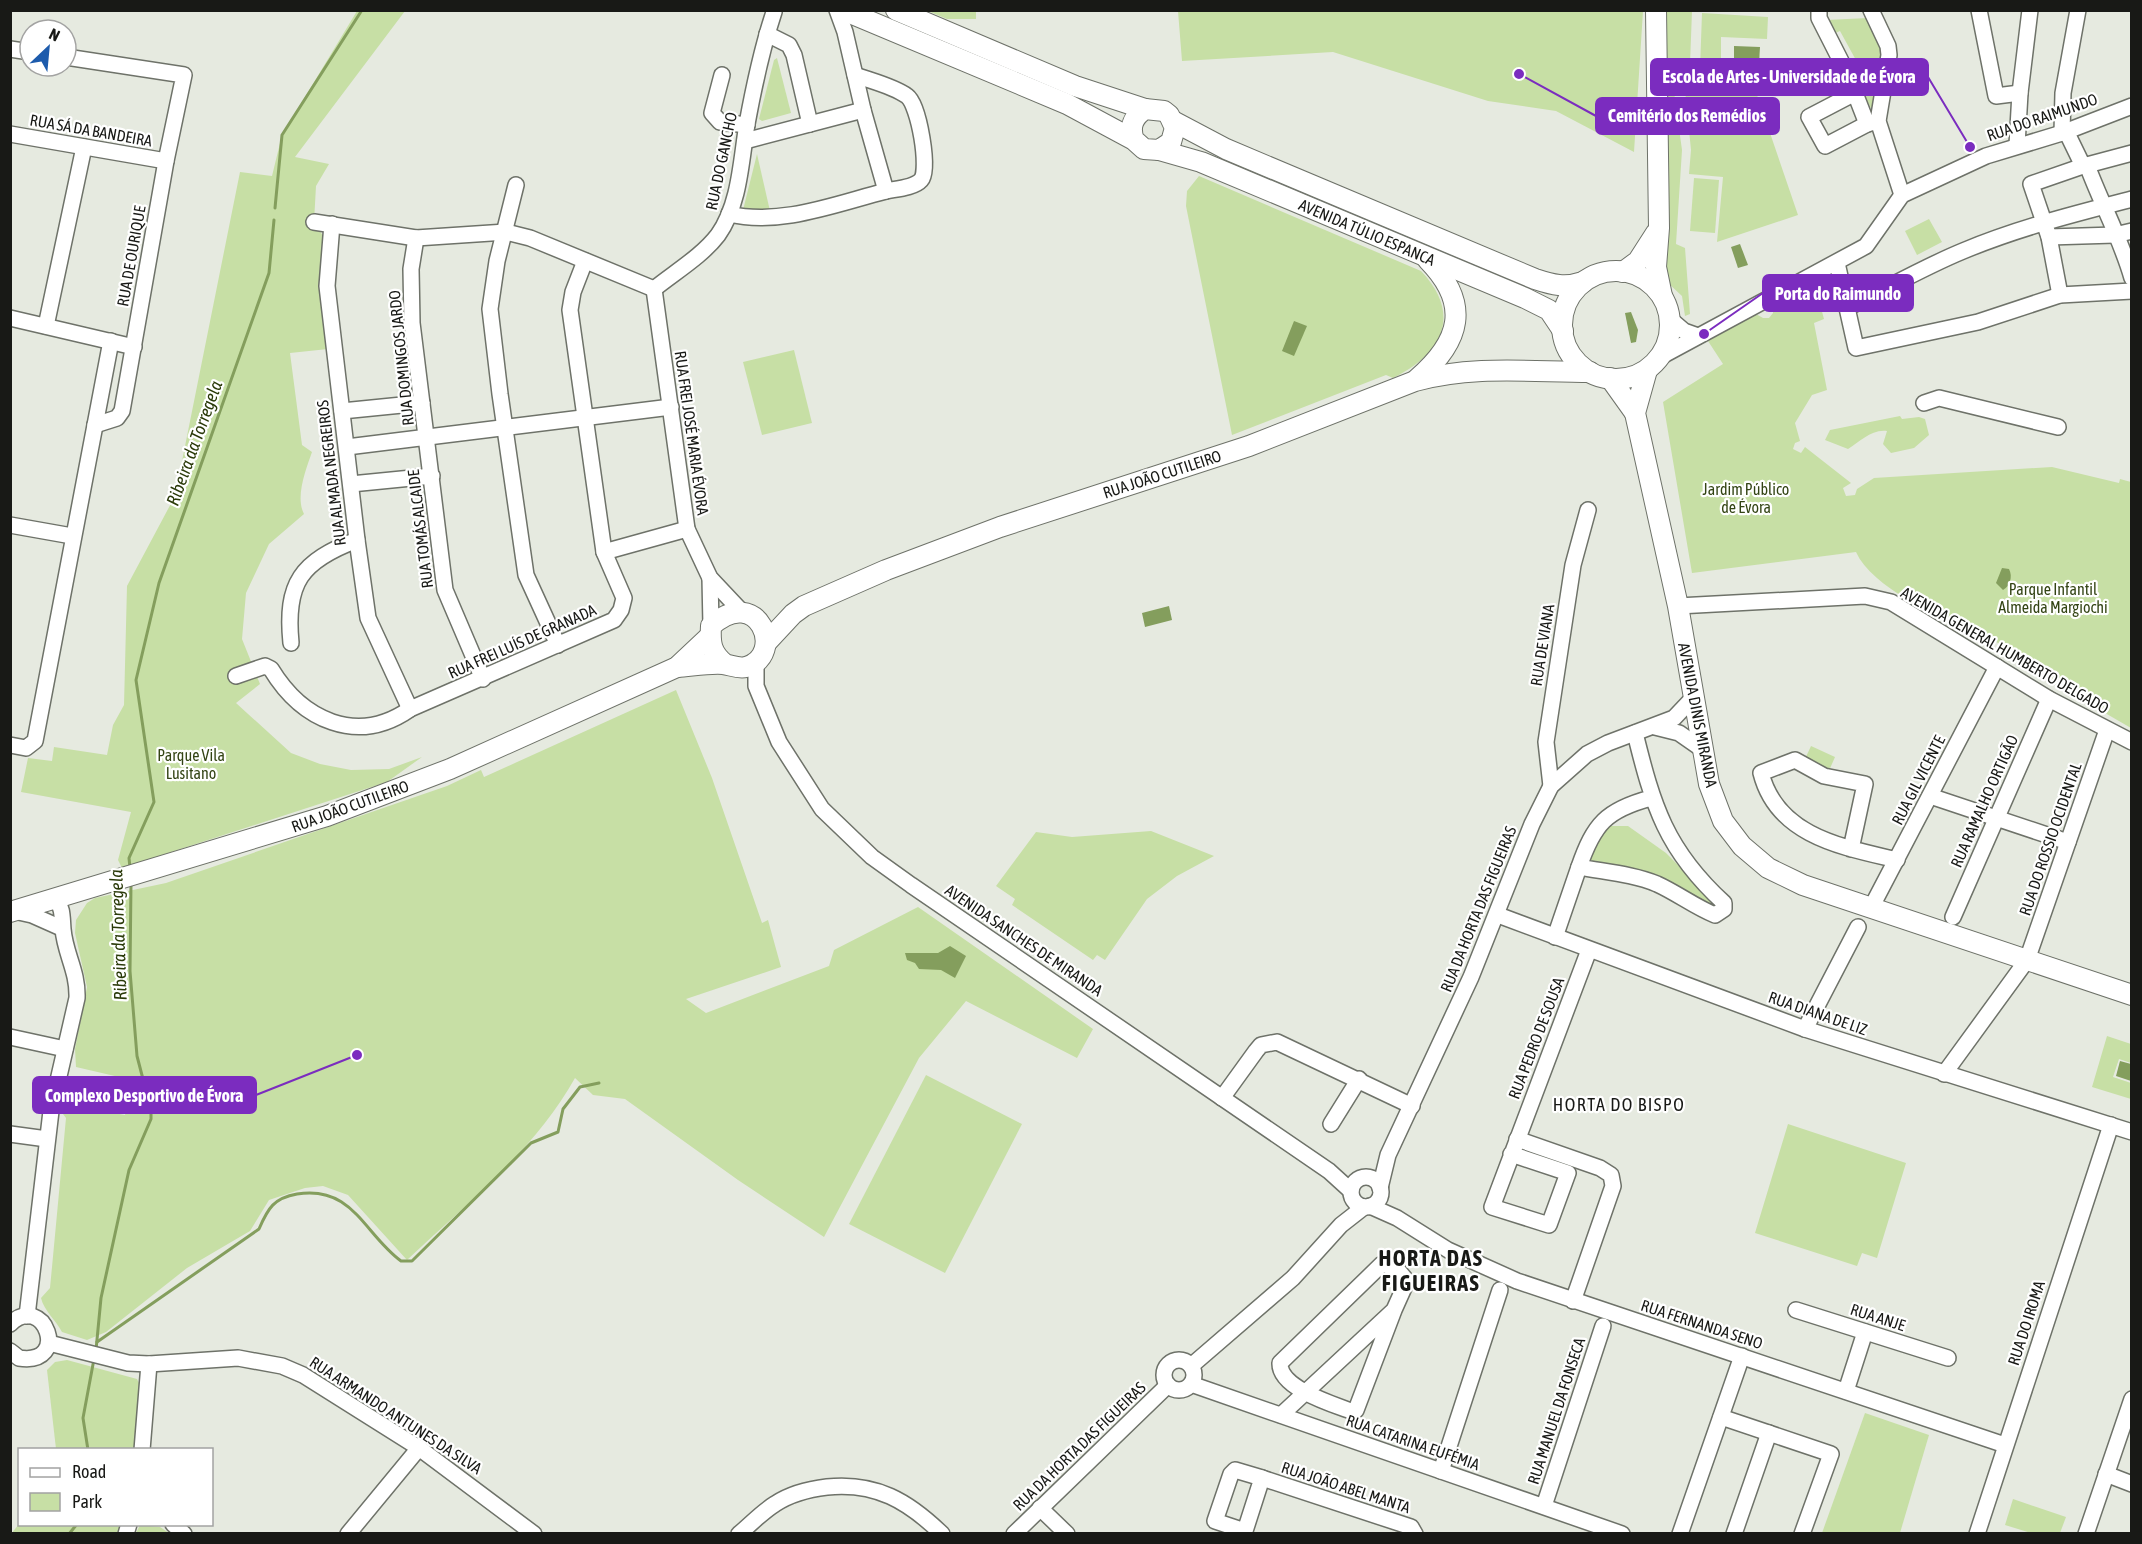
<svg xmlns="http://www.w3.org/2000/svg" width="2142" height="1544" viewBox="0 0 2142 1544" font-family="'Asap Condensed',sans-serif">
<rect width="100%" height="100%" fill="#e6eae0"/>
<!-- green -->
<g fill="#c7dfa5">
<path d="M357,11h48l-110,146 34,7 -13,22 -2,36 13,20 1,107 -38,4 12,92 10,7c-6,17 -17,45 -8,62l-35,30 -23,49 -4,46 18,45 -24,19 55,50 29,11 31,6 38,-1 33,-12 -35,25 -265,86 -4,-8 13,-48 -110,-20 7,-34 24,3 2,-14 53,8 6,-30 11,-20 3,-119 48,-90 65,-324 32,4 10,-41z"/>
<polygon points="928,11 976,11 976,19 947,19"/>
<polygon points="1178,11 1643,11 1634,152 1556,111 1488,101 1333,52 1182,61"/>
<polygon points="1662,11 1692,11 1690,64 1671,64 1664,70"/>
<polygon points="1702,13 1768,17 1767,39 1721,37 1721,70 1761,71 1760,90 1756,92 1798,215 1717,242 1723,177 1689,174 1691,150 1683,70 1700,69"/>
<polygon points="1868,18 1885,55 1873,112 1848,66 1857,62 1840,31 1833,34 1826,20"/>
<polygon points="777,58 791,113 762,121 759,119 774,60"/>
<polygon points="1664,88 1674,92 1682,150 1676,244 1685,248 1690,314 1685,316 1682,296 1666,281 1663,260"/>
<polygon points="757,154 770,211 743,210"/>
<path d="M1199,176l222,95c42,44 21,83 -28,107l-7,-3 -154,60 -46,-229 1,-15z"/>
<polygon points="1694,178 1719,180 1715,233 1690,231"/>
<polygon points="1929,219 1942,242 1917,255 1905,231"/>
<path d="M1814,282l10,37 -10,4 13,67 -15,5 -17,28 5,18 -5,2 -2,6 8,4 4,-6 46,36 -8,5 3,8 9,-1 2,-6 17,-11 178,-11 67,16 1,-4 11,3v246l-133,-77 1,-7 -16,-13 -11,4c-34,-20 -100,-47 -116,-83l-164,21 -29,-171 60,-38 -15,-23 48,-27 7,4h6l4,-5v-8z"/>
<polygon points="794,350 812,423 762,435 743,362"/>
<path d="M1900,416l2,3 17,-2 6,2 4,16 -15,13 -23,5 -8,-9 4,-13c-16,-2 -27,11 -39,18l-23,-9 5,-10z"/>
<path d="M676,690l36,88 50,145 6,-3 13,47 -95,32 20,14 123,-47 5,-16 84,-43 175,122 -16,29 -111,-57 -47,57 -95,179 -86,-57 -113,-81 -32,-4 -18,-17c-40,72 -109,126 -168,182l-59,-65 -25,-9 -18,2 -36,12 -19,31 -63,37 -81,64 -19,8 -25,-8c-6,-12 -18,-21 -21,-34l9,-10 2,-21 14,-149 -6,-8 2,-7 63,12 7,-35 -56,-13 -1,-18 12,-62 -12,-54 1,-13 11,-17 8,-5 71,-15 281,-97 34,-16 3,7z"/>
<polygon points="1811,746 1835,757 1828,773 1804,761"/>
<polygon points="1610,826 1628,826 1666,853 1720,907 1710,908 1594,867 1588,853 1595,837"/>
<polygon points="1151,831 1214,856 1177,876 1147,899 1105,960 1097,955 1093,960 1012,905 1015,899 996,886 1036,832 1072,837"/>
<polygon points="2107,1036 2131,1044 2131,1063 2119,1059 2113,1077 2131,1083 2131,1099 2092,1087"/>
<polygon points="926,1075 1022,1124 945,1273 849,1224"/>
<polygon points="1788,1124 1906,1163 1877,1258 1862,1253 1857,1266 1755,1233"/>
<polygon points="67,1360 137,1379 141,1387 134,1449 56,1449 47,1370 55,1362"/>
<polygon points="1865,1413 1929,1435 1900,1533 1822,1533"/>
<polygon points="2013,1499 2066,1517 2060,1533 2031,1533 2005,1525"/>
<polygon points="19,1524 20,1524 121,1525 117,1533 11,1534"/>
<polygon points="140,1525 160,1527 169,1533 136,1533"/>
</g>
<!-- water -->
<g fill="#849e5d">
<polygon points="1734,46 1760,47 1759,64 1734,63"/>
<polygon points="1740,244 1748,265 1738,268 1731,247"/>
<polygon points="1631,312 1638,330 1636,342 1631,343 1625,313"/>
<polygon points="1294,321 1307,326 1294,356 1282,351"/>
<path d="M2002,568l7,1c4,8 1,17 -6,21l-7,-7z"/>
<polygon points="1169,606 1172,620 1145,627 1142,613"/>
<polygon points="950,946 966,956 955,978 941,970 919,969 915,963 907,960 905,953 938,953"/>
<polygon points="2120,1061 2131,1064 2131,1081 2116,1076"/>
</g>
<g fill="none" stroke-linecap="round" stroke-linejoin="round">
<!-- stream -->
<g stroke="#849e5d" stroke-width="3">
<polyline points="275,208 282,135 362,10"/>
<polyline points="130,868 129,858 154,802 136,680 159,583 269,273 274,220"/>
<path d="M97,1342l162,-113c9,-21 15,-31 38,-35 56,-9 67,40 104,67h11l119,-118 27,-11 5,-23 17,-22 19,-4"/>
<polyline points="96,1350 101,1298 129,1170 151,1119 151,1110 137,1056 130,971 131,883"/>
<polyline points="88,1450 83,1418 94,1359"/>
<polyline points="69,1534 77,1524"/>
</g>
<!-- minor casing -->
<g stroke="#6e7269" stroke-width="18">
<g id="minor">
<polyline points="1819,10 1819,18 1848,75 1867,124 1878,121"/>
<polyline points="1871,10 1888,46 1889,55 1878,121 1902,195"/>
<polyline points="1979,10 1996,96 2020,93"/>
<polyline points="767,34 789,45 794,55 810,124"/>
<polyline points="10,49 30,52"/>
<polyline points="66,57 184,75 166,161 122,411 117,418 95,425"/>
<polyline points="722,75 712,113 720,122 747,125"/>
<path d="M855,75c16,6 38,11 52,21 12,9 23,74 14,84 -7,8 -26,9 -35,11"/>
<polyline points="1855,93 1809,117 1825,146 1867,124"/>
<path d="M2066,131l17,35 4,-1c14,38 34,74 45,113"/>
<polyline points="2062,133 2063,93 2078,10"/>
<polyline points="10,134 166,161"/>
<polyline points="745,141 863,110"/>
<polyline points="2017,145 2020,93 2030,10"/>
<polyline points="2087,165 2132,153"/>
<polyline points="516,185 497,261 490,309 500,394 526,575 558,645"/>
<path d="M729,214c52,12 106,-10 157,-23l-23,-81 -18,-78 -8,-22"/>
<polyline points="314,222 416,238 506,232 530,238 654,289"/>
<polyline points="332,224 327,286 357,540 368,618 410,709"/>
<polyline points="2049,237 2115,235 2132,231"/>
<polyline points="416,238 411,269 412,323 445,590 483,679"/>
<polyline points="1837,263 1856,348 1978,322 2060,295 2132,291"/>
<polyline points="654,289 687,529 710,578 742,612"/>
<path d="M654,289c21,-17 48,-33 64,-54 22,-31 23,-75 29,-111 7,-38 15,-76 27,-112"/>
<polyline points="2060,295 2049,237 2031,184 2083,166"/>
<path d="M1847,308c39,-19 77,-41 116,-57 55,-23 111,-37 169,-52"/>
<polyline points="10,318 134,347"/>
<polyline points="1670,319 1684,331 1698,336"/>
<polyline points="46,326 84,147"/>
<polyline points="1660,357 1866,246 1902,195 1986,156 2062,133 2132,106"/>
<polyline points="1924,403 1939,398 2058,427"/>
<polyline points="342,411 422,403"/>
<polyline points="347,447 671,407"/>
<polyline points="351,484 432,476"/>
<polyline points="10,525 72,536"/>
<polyline points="604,552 687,529"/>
<polyline points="710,578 711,626"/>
<polyline points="1678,606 1865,596 1891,602 2049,699 2132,742"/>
<path d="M291,643c-6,-60 10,-82 66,-103"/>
<polyline points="756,662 756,686 779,742 822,809 872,857 911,885 1329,1171 1351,1191"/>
<path d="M236,676l29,-10 6,3c31,51 86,77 139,40l204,-89 7,-10 3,-12 -20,-46 -34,-242 3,-18 12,-31"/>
<polyline points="1655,727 1679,733 1702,749"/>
<path d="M1635,733c18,73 31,117 89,170v6l-9,6c-20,-8 -38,-22 -58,-31 -24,-10 -52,-12 -78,-17 15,-43 27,-57 72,-69"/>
<polyline points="10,745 26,748 35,741 111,341"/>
<polyline points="1551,786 1546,742 1573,565 1588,510"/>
<polyline points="1930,796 2068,842"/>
<path d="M1851,849l14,-65 -41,-8 -29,-16 -34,13c16,63 81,74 136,87"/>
<polyline points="1871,908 1997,667"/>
<polyline points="14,911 32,915 59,927"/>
<polyline points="1498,915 1805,1029 2132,1132"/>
<polyline points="1953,917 2049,699"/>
<polyline points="1555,937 1579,867"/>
<polyline points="1805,1029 1858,927"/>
<polyline points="10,1037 65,1049"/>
<polyline points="1944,1074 2027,960 2107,730"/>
<polyline points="1222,1098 1256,1051 1261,1045 1277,1042 1412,1106"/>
<polyline points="1331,1124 1359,1079"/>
<polyline points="10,1134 47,1139"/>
<polyline points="1517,1139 1600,1168 1611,1175 1613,1186 1573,1301"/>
<polyline points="1511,1154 1568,1173 1549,1225 1492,1207 1589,950"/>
<circle cx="1366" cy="1192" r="15"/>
<polyline points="1380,1188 1388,1155 1471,977 1532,824 1551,786 1587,754 1608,743 1674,718 1693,698"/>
<polyline points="1370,1206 1397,1218 1448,1250 1517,1281 2005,1445"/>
<polyline points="1796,1310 1948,1358"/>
<path d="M27,1316l24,-205 26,-113c1,-27 -12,-44 -14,-69 -1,-12 0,-20 -7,-31"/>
<path d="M10,1324c34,-33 62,42 9,34l-9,-7"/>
<polyline points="49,1343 128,1363 149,1364 238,1358 282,1366 303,1375 419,1448 534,1534"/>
<circle cx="1179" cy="1375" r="15"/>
<polyline points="1191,1366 1293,1278 1341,1225 1364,1207"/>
<polyline points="1191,1384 1622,1534"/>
<polyline points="1846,1391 1865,1332"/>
<path d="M1281,1415l113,-105 -38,100 -5,1c-19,-7 -72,-23 -71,-48l102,-99 15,5 10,12 -13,29"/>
<polyline points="1721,1417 1831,1454 1802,1534"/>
<polyline points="142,1450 149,1364"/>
<polygon points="1235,1470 1262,1478 1245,1531 1215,1521 1231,1474"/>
<polyline points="1441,1471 1500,1290"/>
<polyline points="2106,1474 2132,1484"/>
<polyline points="1262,1478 1411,1527 1415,1534"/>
<polyline points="1544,1506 1603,1326"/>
<polyline points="1040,1508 1067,1534"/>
<polyline points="173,1524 184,1534"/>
<polyline points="126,1534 129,1524"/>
<polyline points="348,1534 419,1448"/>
<path d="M739,1534c12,-10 23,-22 36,-30 15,-10 35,-15 52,-17 49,-5 81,14 115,47"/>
<polyline points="1014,1534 1168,1385"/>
<polyline points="1680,1534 1742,1356"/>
<polyline points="1734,1534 1769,1433"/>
<polyline points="1977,1534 2111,1125"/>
<polyline points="2086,1534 2132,1399"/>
</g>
</g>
<!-- major casing -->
<g stroke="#6e7269" stroke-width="22">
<g id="major">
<path d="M843,10l224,94 67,36 10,9 15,1 12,-8 4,-14 -6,-13 -5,-4 -19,-2c-12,8 -16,18 -11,31"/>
<polyline points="896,10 1075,86 1145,109"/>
<polyline points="1656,10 1659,228 1656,267 1662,296"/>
<path d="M1173,121l53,28 309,130c18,6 30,9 48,3"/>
<polyline points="1159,150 1201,162 1525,298 1549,310 1563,331"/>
<circle cx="1616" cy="325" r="54"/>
<polyline points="1623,272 1638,261 1656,233"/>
<polyline points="1647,370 1635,413 1678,606 1709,784 1723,821 1742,846 1768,868 1803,885 2132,995"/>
<polyline points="1610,378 1635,413"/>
<path d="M1417,379c44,-38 54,-75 11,-119"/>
<path d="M766,643l27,-29 11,-8 82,-36 114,-43 249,-81 166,-65c59,-16 115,-9 175,-9"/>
<path d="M677,667c15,-1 31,-4 46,-3 8,1 15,5 23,3 41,-12 12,-84 -35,-41 -1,17 0,27 14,38"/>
<polyline points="10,912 327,816 450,769 677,667 710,636"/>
</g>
</g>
<!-- minor -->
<use href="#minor" stroke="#fff" stroke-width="15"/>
<!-- major -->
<use href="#major" stroke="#fff" stroke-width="20"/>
</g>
<g text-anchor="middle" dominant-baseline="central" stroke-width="4.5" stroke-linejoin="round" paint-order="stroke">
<!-- street labels -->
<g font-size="16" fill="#181916" stroke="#fff">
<text transform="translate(2042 117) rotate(-19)">RUA DO RAIMUNDO</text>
<text transform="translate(91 130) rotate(10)">RUA SÁ DA BANDEIRA</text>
<text transform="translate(721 161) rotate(-78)">RUA DO GANCHO</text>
<text transform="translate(1367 232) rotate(23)">AVENIDA TÚLIO ESPANCA</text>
<text transform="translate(131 256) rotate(-80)">RUA DE OURIQUE</text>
<text transform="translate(401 358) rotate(-96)">RUA DOMINGOS JARDO</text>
<text transform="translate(692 433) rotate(82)">RUA FREI JOSÉ MARIA ÉVORA</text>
<text transform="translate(331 473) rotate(-97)">RUA ALMADA NEGREIROS</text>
<text transform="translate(1162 474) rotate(-18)">RUA JOÃO CUTILEIRO</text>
<text transform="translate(420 529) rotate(-97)">RUA TOMÁS ALCAIDE</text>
<text transform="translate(522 641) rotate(-24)">RUA FREI LUÍS DE GRANADA</text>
<text transform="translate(1542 645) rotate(-81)">RUA DE VIANA</text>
<text transform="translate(2005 650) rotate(30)">AVENIDA GENERAL HUMBERTO DELGADO</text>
<text transform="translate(1698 715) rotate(79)">AVENIDA DINIS MIRANDA</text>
<text transform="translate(1918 780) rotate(-63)">RUA GIL VICENTE</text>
<text transform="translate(1984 801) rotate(-66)">RUA RAMALHO ORTIGÃO</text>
<text transform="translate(350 806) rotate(-20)">RUA JOÃO CUTILEIRO</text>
<text transform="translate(2050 839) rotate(-71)">RUA DO ROSSIO OCIDENTAL</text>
<text transform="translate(1478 909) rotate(-68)">RUA DA HORTA DAS FIGUEIRAS</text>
<text transform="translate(1024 940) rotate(34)">AVENIDA SANCHES DE MIRANDA</text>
<text transform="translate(1818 1013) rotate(19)">RUA DIANA DE LIZ</text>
<text transform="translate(1536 1038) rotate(-69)">RUA PEDRO DE SOUSA</text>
<text transform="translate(1878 1317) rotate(18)">RUA ANJE</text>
<text transform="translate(2026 1323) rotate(-72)">RUA DO IROMA</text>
<text transform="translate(1702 1324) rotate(18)">RUA FERNANDA SENO</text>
<text transform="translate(1556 1411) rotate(-72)">RUA MANUEL DA FONSECA</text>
<text transform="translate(396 1415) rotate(33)">RUA ARMANDO ANTUNES DA SILVA</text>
<text transform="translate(1413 1442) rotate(19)">RUA CATARINA EUFÉMIA</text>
<text transform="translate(1079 1446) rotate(-44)">RUA DA HORTA DAS FIGUEIRAS</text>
<text transform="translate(1346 1487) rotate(18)">RUA JOÃO ABEL MANTA</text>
</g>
<!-- park labels -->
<g font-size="16" fill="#334414" stroke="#fff">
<text x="1746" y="489">Jardim Público<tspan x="1746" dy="18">de Évora</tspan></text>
<text x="2053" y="589">Parque Infantil<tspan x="2053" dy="18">Almeida Margiochi</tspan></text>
<text x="191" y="755">Parque Vila<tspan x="191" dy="18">Lusitano</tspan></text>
</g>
<!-- water labels -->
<g font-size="18" font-style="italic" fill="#2a3a09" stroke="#fff">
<text transform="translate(194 443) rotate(-70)">Ribeira da Torregela</text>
<text transform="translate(118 935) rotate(-92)">Ribeira da Torregela</text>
</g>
<!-- neighbourhood labels -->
<g font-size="18" letter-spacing="1.5" fill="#181916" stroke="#fff">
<text x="1619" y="1104">HORTA DO BISPO</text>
</g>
<!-- district labels -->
<g font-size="22" font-weight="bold" letter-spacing="1.5" fill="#181916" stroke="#fff">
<text x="1431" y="1258">HORTA DAS<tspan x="1431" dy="25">FIGUEIRAS</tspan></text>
</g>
</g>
<!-- callouts -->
<path fill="none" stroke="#7b2cbf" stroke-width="2" d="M1970 147L1928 77M1519 74L1596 116M1704 334L1763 293M357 1055L256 1095"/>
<g fill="#7b2cbf" stroke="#fff" stroke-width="2">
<circle cx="1970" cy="147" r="6"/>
<circle cx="1519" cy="74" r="6"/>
<circle cx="1704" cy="334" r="6"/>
<circle cx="357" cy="1055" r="6"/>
</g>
<g fill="#7b2cbf" stroke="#7b2cbf" stroke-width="2">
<rect x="1651" y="59" width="277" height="36" rx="6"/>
<rect x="1596" y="98" width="183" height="36" rx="6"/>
<rect x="1763" y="275" width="150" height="36" rx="6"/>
<rect x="33" y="1077" width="223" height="36" rx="6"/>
</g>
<g font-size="18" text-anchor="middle" font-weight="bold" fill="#fff">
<text x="1789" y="83">Escola de Artes - Universidade de Évora</text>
<text x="1687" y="122">Cemitério dos Remédios</text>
<text x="1838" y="300">Porta do Raimundo</text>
<text x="144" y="1102">Complexo Desportivo de Évora</text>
</g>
<!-- border -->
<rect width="2142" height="1544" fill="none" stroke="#181916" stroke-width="24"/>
<!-- legend -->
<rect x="18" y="1448" width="195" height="78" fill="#ffffff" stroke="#a3a3a2" stroke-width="1.5"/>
<rect x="30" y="1468" width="30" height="9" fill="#ffffff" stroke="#a3a3a2" stroke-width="1.5"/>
<text x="72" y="1478" font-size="18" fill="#181916">Road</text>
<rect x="30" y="1493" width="30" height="18" fill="#c7dfa5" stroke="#a3a3a2" stroke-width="1.5"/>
<text x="72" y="1508" font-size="18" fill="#181916">Park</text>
<!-- north arrow -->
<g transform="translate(48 48) rotate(26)"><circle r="28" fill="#ffffff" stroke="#a3a3a2" stroke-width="1.5"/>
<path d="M0-4.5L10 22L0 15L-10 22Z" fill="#1d5bac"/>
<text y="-9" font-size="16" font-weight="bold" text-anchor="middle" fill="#181916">N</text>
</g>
</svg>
